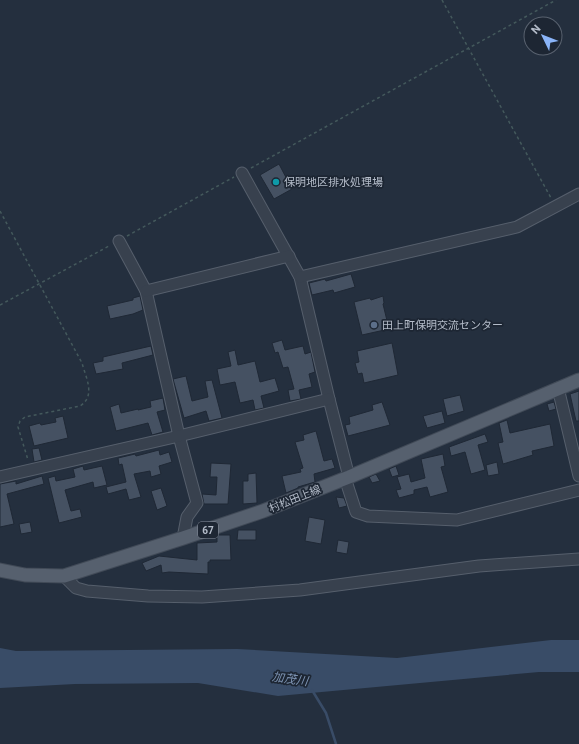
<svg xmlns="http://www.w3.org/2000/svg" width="579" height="744" viewBox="0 0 579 744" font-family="Roboto,'Noto Sans JP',sans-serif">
<rect width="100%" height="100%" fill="#242f3e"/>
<!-- water -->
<polygon fill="#394c67" points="551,640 579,640 579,672 539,672 278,696 198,683 75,684 0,688 0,648 16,651 237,649 397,658"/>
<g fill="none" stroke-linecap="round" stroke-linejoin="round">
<!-- stream -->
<polyline stroke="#394c67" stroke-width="2.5" points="312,690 326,713 336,744"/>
</g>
<!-- building -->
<g fill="#455162" stroke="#1f2835">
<polygon points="279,164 292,189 274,199 260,175"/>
<polygon points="351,274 355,287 334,293 333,290 312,295 309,283 325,279 326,281"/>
<polygon points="140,296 143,310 133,314 110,319 107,306 133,300 133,298"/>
<polygon points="383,296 384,303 383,304 389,329 362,335 354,302 370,298 371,300"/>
<polygon points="282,340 285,350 303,346 305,354 311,352 315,372 309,374 312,387 299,390 301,399 290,401 288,390 294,389 288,367 283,368 278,352 275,353 272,343"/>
<polygon points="392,343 398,375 364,383 362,373 358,374 355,363 359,362 357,351"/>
<polygon points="151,346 153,355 122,363 123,369 96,374 93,363 103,361 103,357"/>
<polygon points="235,350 238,365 255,361 260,382 275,378 279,391 261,396 264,408 255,410 253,400 240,403 235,382 220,385 217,369 231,366 228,352"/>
<polygon points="186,376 192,401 208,397 205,381 212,380 222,418 209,421 206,411 184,418 173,379"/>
<polygon points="579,391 579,421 576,421 570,394"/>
<polygon points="460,395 464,411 447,416 443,399"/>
<polygon points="163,398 165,410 157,412 163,432 152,435 148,423 116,431 110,407 119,404 121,413 138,409 138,410 151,407 150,401"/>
<polygon points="382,402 390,425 348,436 345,425 350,424 349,417 373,410 372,405"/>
<polygon points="554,402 556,409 549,411 547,404"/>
<polygon points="442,411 445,423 427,428 423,416"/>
<polygon points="63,416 68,438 34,446 29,426 40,423 41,425 56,422 55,418"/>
<polygon points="507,420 510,433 550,424 554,446 532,451 533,455 503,464 498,443 503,442 499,423"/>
<polygon points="316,431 324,461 332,459 335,468 314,474 315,482 298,487 298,488 286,493 282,476 301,472 300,469 303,468 295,442 304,440 303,435"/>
<polygon points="485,434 488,442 478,445 485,470 471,474 465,452 451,456 449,447"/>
<polygon points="39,448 42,460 34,462 32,449"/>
<polygon points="159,450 160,455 169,452 172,462 159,466 161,474 151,477 150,471 134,474 141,497 129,500 126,489 108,494 106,487 126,482 122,464 119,465 118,458 135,454 136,456"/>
<polygon points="443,454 445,466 441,467 448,492 430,497 427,487 414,490 414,494 399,498 396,490 401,489 397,477 409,474 411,482 425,478 421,459"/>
<polygon points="497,462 499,474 488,476 486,465"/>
<polygon points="211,463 231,464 228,504 204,504 202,494 216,495 217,477 210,477"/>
<polygon points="83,466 84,470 102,466 107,485 94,488 93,482 65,490 71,511 80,509 82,517 59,523 48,478 55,476 56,481 75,477 73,469"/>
<polygon points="396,466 399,475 392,477 389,469"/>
<polygon points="256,473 257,503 243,504 243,481 248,481 248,474"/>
<polygon points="376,474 380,481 372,483 369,477"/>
<polygon points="42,476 44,484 7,494 14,524 0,527 0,484 16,481 16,484"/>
<polygon points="161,488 167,506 157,510 151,491"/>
<polygon points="336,497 344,498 347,506 339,508"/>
<polygon points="309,517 325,520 321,544 305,541"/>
<polygon points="30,522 32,532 21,534 19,524"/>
<polygon points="238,530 256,530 256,540 237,540"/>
<polygon points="217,535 230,535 231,560 210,560 210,562 208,562 208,574 169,572 162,573 161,565 146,571 142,563 159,556 197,560 197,543 217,542"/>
<polygon points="338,540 349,542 347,554 336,552"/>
</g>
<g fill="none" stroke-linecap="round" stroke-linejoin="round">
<!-- minor casing -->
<g stroke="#565f6c" stroke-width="13">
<g id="minor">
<polyline points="242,173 300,277 329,399 349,477"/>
<polyline points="119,241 146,291 179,436 197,503 187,517 183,538"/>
<polyline points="300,277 517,227 579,194"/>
<polyline points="146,291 289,256"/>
<polyline points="558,388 579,476"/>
<polyline points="0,477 179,436 329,399"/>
<polyline points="345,478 356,512 368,516 457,520 579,490"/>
<polyline points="64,576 76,588 87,591 148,596 202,597 300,590 479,566 579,559"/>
</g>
</g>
<!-- major casing -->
<g stroke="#414a57" stroke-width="15">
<polyline id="major" points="0,570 25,575 64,576 183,538 263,511 349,477 579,380"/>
</g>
<!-- path -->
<g stroke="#44595c" stroke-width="1.5" stroke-dasharray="3 3" stroke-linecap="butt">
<polyline points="442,0 551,198"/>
<polyline points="251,168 556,0"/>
<path d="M0,211l82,152c4,15 14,33 -2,43l-55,11 -5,4 -2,6 10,33"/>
<polyline points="127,236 234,177"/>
<polyline points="0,305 109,246"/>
</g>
<!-- minor -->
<use href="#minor" stroke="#38414e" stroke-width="11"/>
<!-- major -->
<use href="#major" stroke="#56606e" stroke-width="13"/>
</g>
<!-- markers -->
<circle fill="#0f9aa8" stroke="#1d2633" stroke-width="1.5" cx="276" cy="182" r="4"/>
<circle fill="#5c6f8a" stroke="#1d2633" stroke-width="1.5" cx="374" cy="325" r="4"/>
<g text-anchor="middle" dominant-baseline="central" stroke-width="3.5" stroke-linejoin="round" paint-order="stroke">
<!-- shield labels -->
<rect fill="#1d2633" stroke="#878f9c" stroke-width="1" x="198" y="522" width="20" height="16" rx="3"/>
<g font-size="10" font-weight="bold" fill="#b4bcc9">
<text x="208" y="530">67</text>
</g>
<!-- poi labels -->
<g font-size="11" fill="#b4bcc9" stroke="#1d2633" text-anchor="start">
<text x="284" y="182">保明地区排水処理場</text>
<text x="382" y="325">田上町保明交流センター</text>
</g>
<!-- street labels -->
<g font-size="11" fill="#b4bcc9" stroke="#1d2633">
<text transform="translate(295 499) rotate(-22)">村松田上線</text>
</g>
<!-- water labels -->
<g font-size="12" font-style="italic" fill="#7c92b1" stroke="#1d2633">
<text transform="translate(290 679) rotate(8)">加茂川</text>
</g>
</g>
<!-- north arrow -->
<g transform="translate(543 36) rotate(313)"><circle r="19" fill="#1d2633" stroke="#59626f"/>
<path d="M0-3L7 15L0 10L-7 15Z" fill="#8ab4f8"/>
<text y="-6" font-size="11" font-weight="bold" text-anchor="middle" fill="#b4bcc9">N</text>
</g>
</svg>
